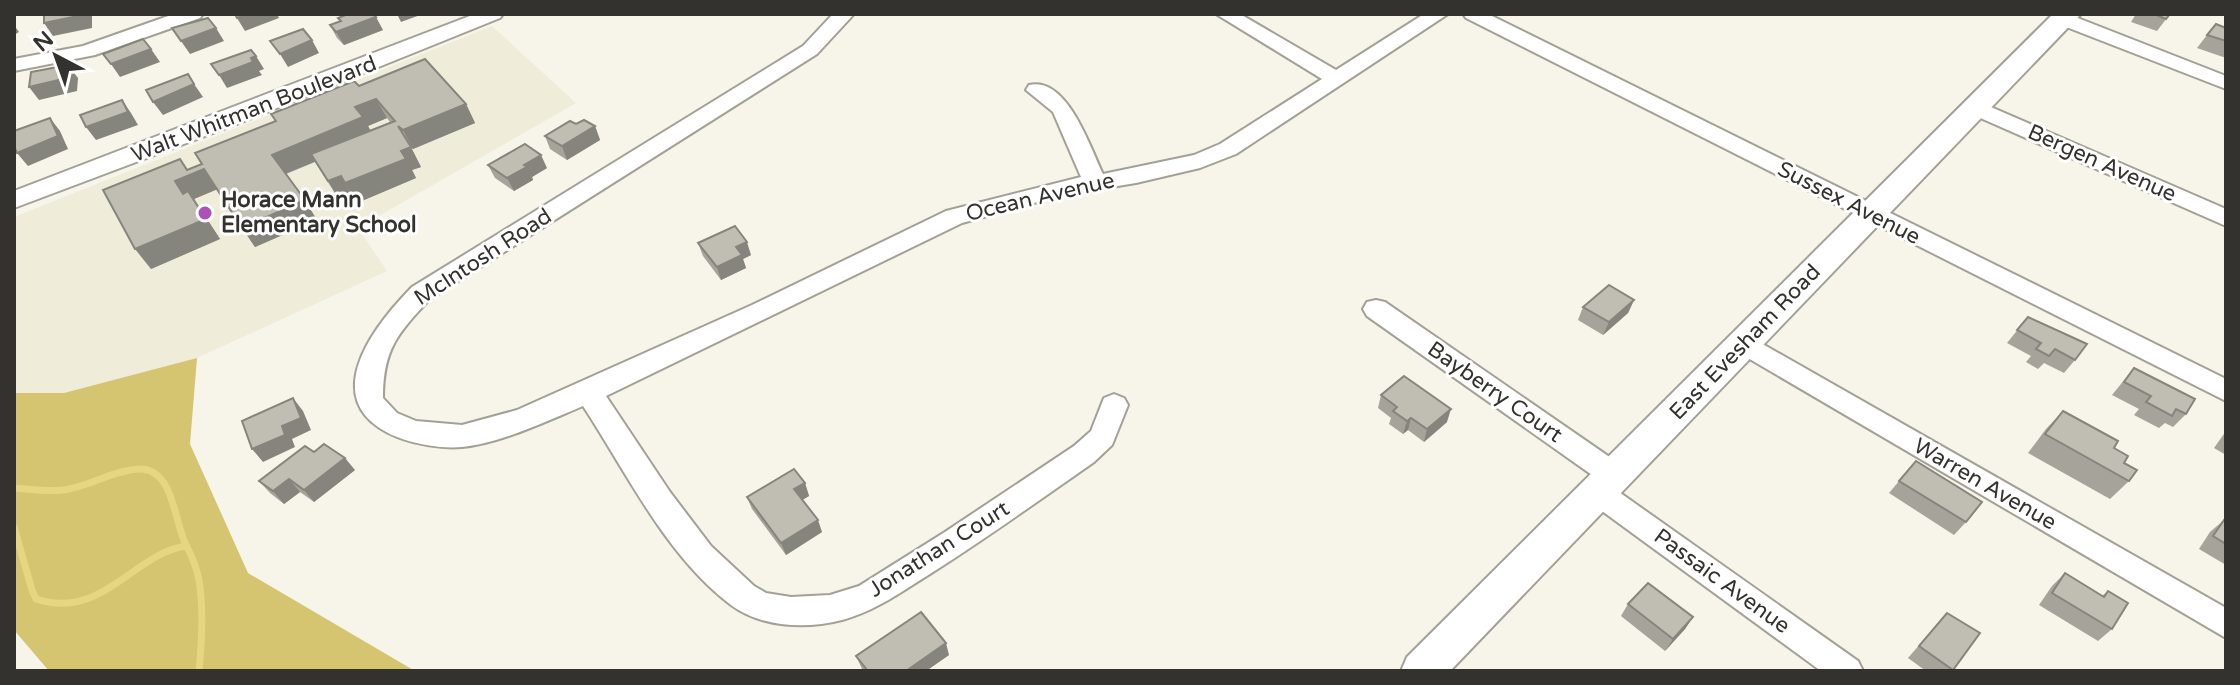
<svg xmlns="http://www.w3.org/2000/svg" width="2240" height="685" viewBox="0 0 2240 685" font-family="'Varela Round',sans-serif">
<rect width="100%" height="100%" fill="#f7f5ea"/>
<!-- built -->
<polygon fill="#efecd9" points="492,26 576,103 358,228 387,271 197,358 64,393 14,393 14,217"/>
<!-- forest -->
<polygon fill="#d5c470" points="197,358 190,444 248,573 415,671 49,671 14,630 14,393 64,393"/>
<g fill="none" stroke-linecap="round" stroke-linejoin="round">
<!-- stream -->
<g stroke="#e6d681" stroke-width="7">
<path d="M14,488c16,1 33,4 49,2 25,-3 51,-20 76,-21 36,-1 35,56 48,78 6,11 9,19 12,33 5,30 3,61 0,91"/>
<path d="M14,527l18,63 4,9c66,22 98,-46 150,-53"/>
</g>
<!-- minor casing -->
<g stroke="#a3a196" stroke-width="4">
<g id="minor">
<polygon points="174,14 203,14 200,18 95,55 14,71 14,59 83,46"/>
<polygon points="475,14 503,14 500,18 237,124 14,208 14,191"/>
<path d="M833,14h21l-37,40 -387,245c-32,34 -47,50 -47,99l14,15 19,8 46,4 55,-15 235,-105 194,-94 135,-34 -28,-65 -27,-22 3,-5c38,-9 61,62 74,89l91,-19 26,-11 102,-65 -106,-65h24l96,56 88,-56h24l-212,140 -36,14 -64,15 -73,12 -101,28 -356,173 64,96 41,54 43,40 12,7 25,4 39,-2 29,-9 86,-54 129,-86 17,-15 13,-33 10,-4 10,4 4,7 -16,40 -18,17c-53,37 -106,75 -161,110 -29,18 -57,39 -91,48 -35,9 -80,8 -111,-15 -65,-49 -104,-132 -148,-199 -36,15 -82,37 -121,41 -20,2 -47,-3 -65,-10 -82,-34 -26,-108 15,-150l391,-241z"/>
<polygon points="1463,14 1488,14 2226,379 2226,401 1466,18"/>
<polygon points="2059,14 2070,15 2226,76 2226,89 2056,23 2053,19"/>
<polygon points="1977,101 2226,209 2226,226 1969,113 1966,108 1969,103"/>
<polygon points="1376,300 1385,302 1624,467 1628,475 1624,483 1609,485 1858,661 1863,671 1821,671 1587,500 1583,492 1587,484 1602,482 1367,316 1363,309 1367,302"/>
<polygon points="1745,334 2226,608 2226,638 1736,351 1732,344 1736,337"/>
</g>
</g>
<!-- major casing -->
<g stroke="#a3a196" stroke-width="4">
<polygon id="major" points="2053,14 2081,14 1450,671 1401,671 1407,657"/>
</g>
<!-- minor -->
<use href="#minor" fill="#fff" fill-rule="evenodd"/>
<!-- major -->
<use href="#major" fill="#fff" fill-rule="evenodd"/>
</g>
<!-- wall -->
<g fill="#a5a39a" fill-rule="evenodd">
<polygon points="2135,14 2170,14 2157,31 2131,22 2136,14"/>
<polygon points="338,18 383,30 344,45 337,38 330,25 340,21"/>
<polygon points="2226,28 2226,58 2197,48 2207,35"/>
<path d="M359,86l107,18 9,19 -62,26 -2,-1 10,19 -9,3 4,8 -59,25 -5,-8 -12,6 -25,-39 -29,12 31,46 -62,27 -38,-58 -23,10 26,40 -69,30 29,-110 8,11 14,-6 73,-43zM387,118l3,4 -20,8 -2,-4z"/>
<polygon points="576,124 595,126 600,140 567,160 550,149 545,136"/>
<polygon points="488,165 547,168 532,177 533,180 514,191 495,178"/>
<polygon points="698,243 751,255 743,259 746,268 721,280 703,256"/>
<polygon points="1634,300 1628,313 1603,335 1578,320 1583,307"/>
<polygon points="2028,317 2075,360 2064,373 2044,363 2038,369 2026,362 2031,356 2007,343"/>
<polygon points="2134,368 2186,414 2173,427 2165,423 2159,428 2134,415 2139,409 2112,395"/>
<polygon points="1381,395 1447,422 1424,442 1408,430 1403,434 1389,424 1391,418 1378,408"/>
<polygon points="2063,411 2114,448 2124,463 2129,481 2110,499 2028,453 2046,429"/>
<polygon points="2226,431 2226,455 2214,448"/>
<polygon points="314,452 355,470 314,502 300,492 284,504 270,493 259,481"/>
<polygon points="1916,461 1966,522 1954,535 1889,493"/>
<polygon points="805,483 809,496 802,500 822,532 786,555 752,509 747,497"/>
<polygon points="2224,520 2226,521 2226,565 2199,549 2210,532"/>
<polygon points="2065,573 2102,596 2108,591 2112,629 2098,641 2039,605 2052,586"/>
<polygon points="1628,604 1693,617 1685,629 1665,651 1621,616"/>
<polygon points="1947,613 1980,633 1953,671 1926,671 1908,658"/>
<polygon points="949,655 926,671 863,671 856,656"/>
</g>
<!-- shaded-wall -->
<g fill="#86857d">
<polygon points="83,14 92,14 92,28 53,36 44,23"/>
<polygon points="248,14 277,14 279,18 245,31 237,18"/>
<polygon points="397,14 423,14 401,22"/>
<polygon points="376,17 383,30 344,45 336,32"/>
<polygon points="14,25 19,32 14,35"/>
<polygon points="216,28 224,41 190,54 181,41"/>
<polygon points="312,40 319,53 288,67 280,54"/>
<polygon points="151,49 160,62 120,77 111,64"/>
<polygon points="256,56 264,69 259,71 262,75 227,88 219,75"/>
<polygon points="68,65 78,78 77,91 39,100 29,87"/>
<polygon points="194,84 203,97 163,115 153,102"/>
<polygon points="376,99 387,118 368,126 374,137 285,174 272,155 355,107"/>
<polygon points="122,100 131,113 138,125 96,140 86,127"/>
<polygon points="466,104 475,123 413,149 403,130"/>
<polygon points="50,118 60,131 68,149 28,166 17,153"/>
<polygon points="595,126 600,140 567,160 562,146"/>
<polygon points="411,147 421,167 412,170 416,178 357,203 345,183 401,151"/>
<polygon points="541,155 547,168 532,177 533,180 514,191 507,178 524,165"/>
<polygon points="180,159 191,175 204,169 218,189 194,199 220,239 151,269 135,249 183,194 175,181"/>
<polygon points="341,176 352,195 340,201 328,181"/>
<polygon points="305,200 317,220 255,247 242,228"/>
<polygon points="747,242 751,255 743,259 746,268 721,280 717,267 736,247"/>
<polygon points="1634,300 1628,313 1603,335 1609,322"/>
<polygon points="293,398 303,411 311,430 292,439 295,447 263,462 252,449"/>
<polygon points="1451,409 1447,422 1424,442 1427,429"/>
<polygon points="1411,418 1408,430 1403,434 1407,421"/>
<polygon points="345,458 355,470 314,502 304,490"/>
<polygon points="289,479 300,492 284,504 273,491"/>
<polygon points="805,483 809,496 799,502 794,489"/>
<polygon points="818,520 822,532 786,555 781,543"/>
<polygon points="1693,617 1685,629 1665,651 1673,639"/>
<polygon points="946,643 949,655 926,671 906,671"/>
</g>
<!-- building -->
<g fill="#c0beb3" stroke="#86857d" stroke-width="2">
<polygon points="44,14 83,14 83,15 44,23"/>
<polygon points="235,14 248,14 237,18"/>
<polygon points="348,14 373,14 376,17 336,32 330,25 341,21 338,18"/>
<polygon points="2154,14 2170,14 2166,19"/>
<polygon points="208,18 216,28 181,41 172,28"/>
<polygon points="2216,24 2226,28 2226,41 2207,35"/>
<polygon points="303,29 312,40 280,54 270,41"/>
<polygon points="143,39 151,49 111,64 103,54"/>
<polygon points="251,50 256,56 251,58 253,62 219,75 211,64"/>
<polygon points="425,59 466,104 403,130 398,126 411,147 401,151 406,159 345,183 341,176 328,181 311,154 395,121 376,99 355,107 363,117 272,155 305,200 242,228 204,169 175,181 183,194 188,191 206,219 135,249 103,190 180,159 187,170 202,164 195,153 276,121 271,114 354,81 359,86"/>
<polygon points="68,65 67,78 29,87 31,72"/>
<polygon points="188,74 194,84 153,102 146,90"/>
<polygon points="122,100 128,112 86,127 80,115"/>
<polygon points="50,118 58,136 17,153 14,146 14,131"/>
<polygon points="584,120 595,126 562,146 545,136 570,121 576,124"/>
<polygon points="525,144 541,155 524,165 527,167 507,178 488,165"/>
<polygon points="735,226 747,242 736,247 742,255 717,267 698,243"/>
<polygon points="1609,285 1634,300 1609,322 1583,307"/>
<polygon points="2028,317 2087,344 2075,360 2055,349 2049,356 2036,349 2041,343 2017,330"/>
<polygon points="2134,368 2195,399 2186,414 2176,409 2172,416 2146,402 2151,396 2124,382"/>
<polygon points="1404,376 1451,409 1427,429 1411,418 1407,421 1393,411 1397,407 1381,395"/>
<polygon points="293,398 301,418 282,426 285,435 252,449 242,421"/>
<polygon points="2063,411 2118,441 2114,448 2128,456 2124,463 2137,470 2129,481 2045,434"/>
<polygon points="324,444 345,458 304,490 289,479 273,491 259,481 305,446 314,452"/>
<polygon points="1916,461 1982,502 1966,522 1899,481"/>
<polygon points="794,469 805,483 794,489 818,520 781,543 747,497"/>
<polygon points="2224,520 2226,521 2226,544 2213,536"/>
<polygon points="2065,573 2104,597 2108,591 2128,603 2112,629 2052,593"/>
<polygon points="1648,583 1693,617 1673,639 1628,604"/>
<polygon points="921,612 946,643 906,671 868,671 856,656"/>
<polygon points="1947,613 1980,633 1953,670 1919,646"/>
</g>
<!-- markers -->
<circle fill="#ad50ba" stroke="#fff" stroke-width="3" cx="205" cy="213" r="8"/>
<g text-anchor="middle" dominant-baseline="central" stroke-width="6" stroke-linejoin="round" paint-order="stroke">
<!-- street labels -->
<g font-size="22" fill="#33322e" stroke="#fff">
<text transform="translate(254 109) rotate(-21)">Walt Whitman Boulevard</text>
<text transform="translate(2102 163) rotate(24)">Bergen Avenue</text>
<text transform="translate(1040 197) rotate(-13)">Ocean Avenue</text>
<text transform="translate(1849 203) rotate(27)">Sussex Avenue</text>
<text transform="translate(483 257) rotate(-33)">McIntosh Road</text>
<text transform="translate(1745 342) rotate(-46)">East Evesham Road</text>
<text transform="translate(1495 392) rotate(35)">Bayberry Court</text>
<text transform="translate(1985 484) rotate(30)">Warren Avenue</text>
<text transform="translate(939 549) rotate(-32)">Jonathan Court</text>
<text transform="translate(1722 581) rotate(36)">Passaic Avenue</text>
</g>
<!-- poi labels -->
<g font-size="22" font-weight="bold" fill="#33322e" stroke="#fff" text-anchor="start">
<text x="221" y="200">Horace Mann<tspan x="221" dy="25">Elementary School</tspan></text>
</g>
</g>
<!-- border -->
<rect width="2240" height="685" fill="none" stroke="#33322e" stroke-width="32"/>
<!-- north arrow -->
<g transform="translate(56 56) rotate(319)" stroke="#ffffff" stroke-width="6" paint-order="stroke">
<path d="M0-6L14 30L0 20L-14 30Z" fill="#33322e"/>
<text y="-12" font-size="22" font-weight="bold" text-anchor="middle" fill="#33322e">N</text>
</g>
</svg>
